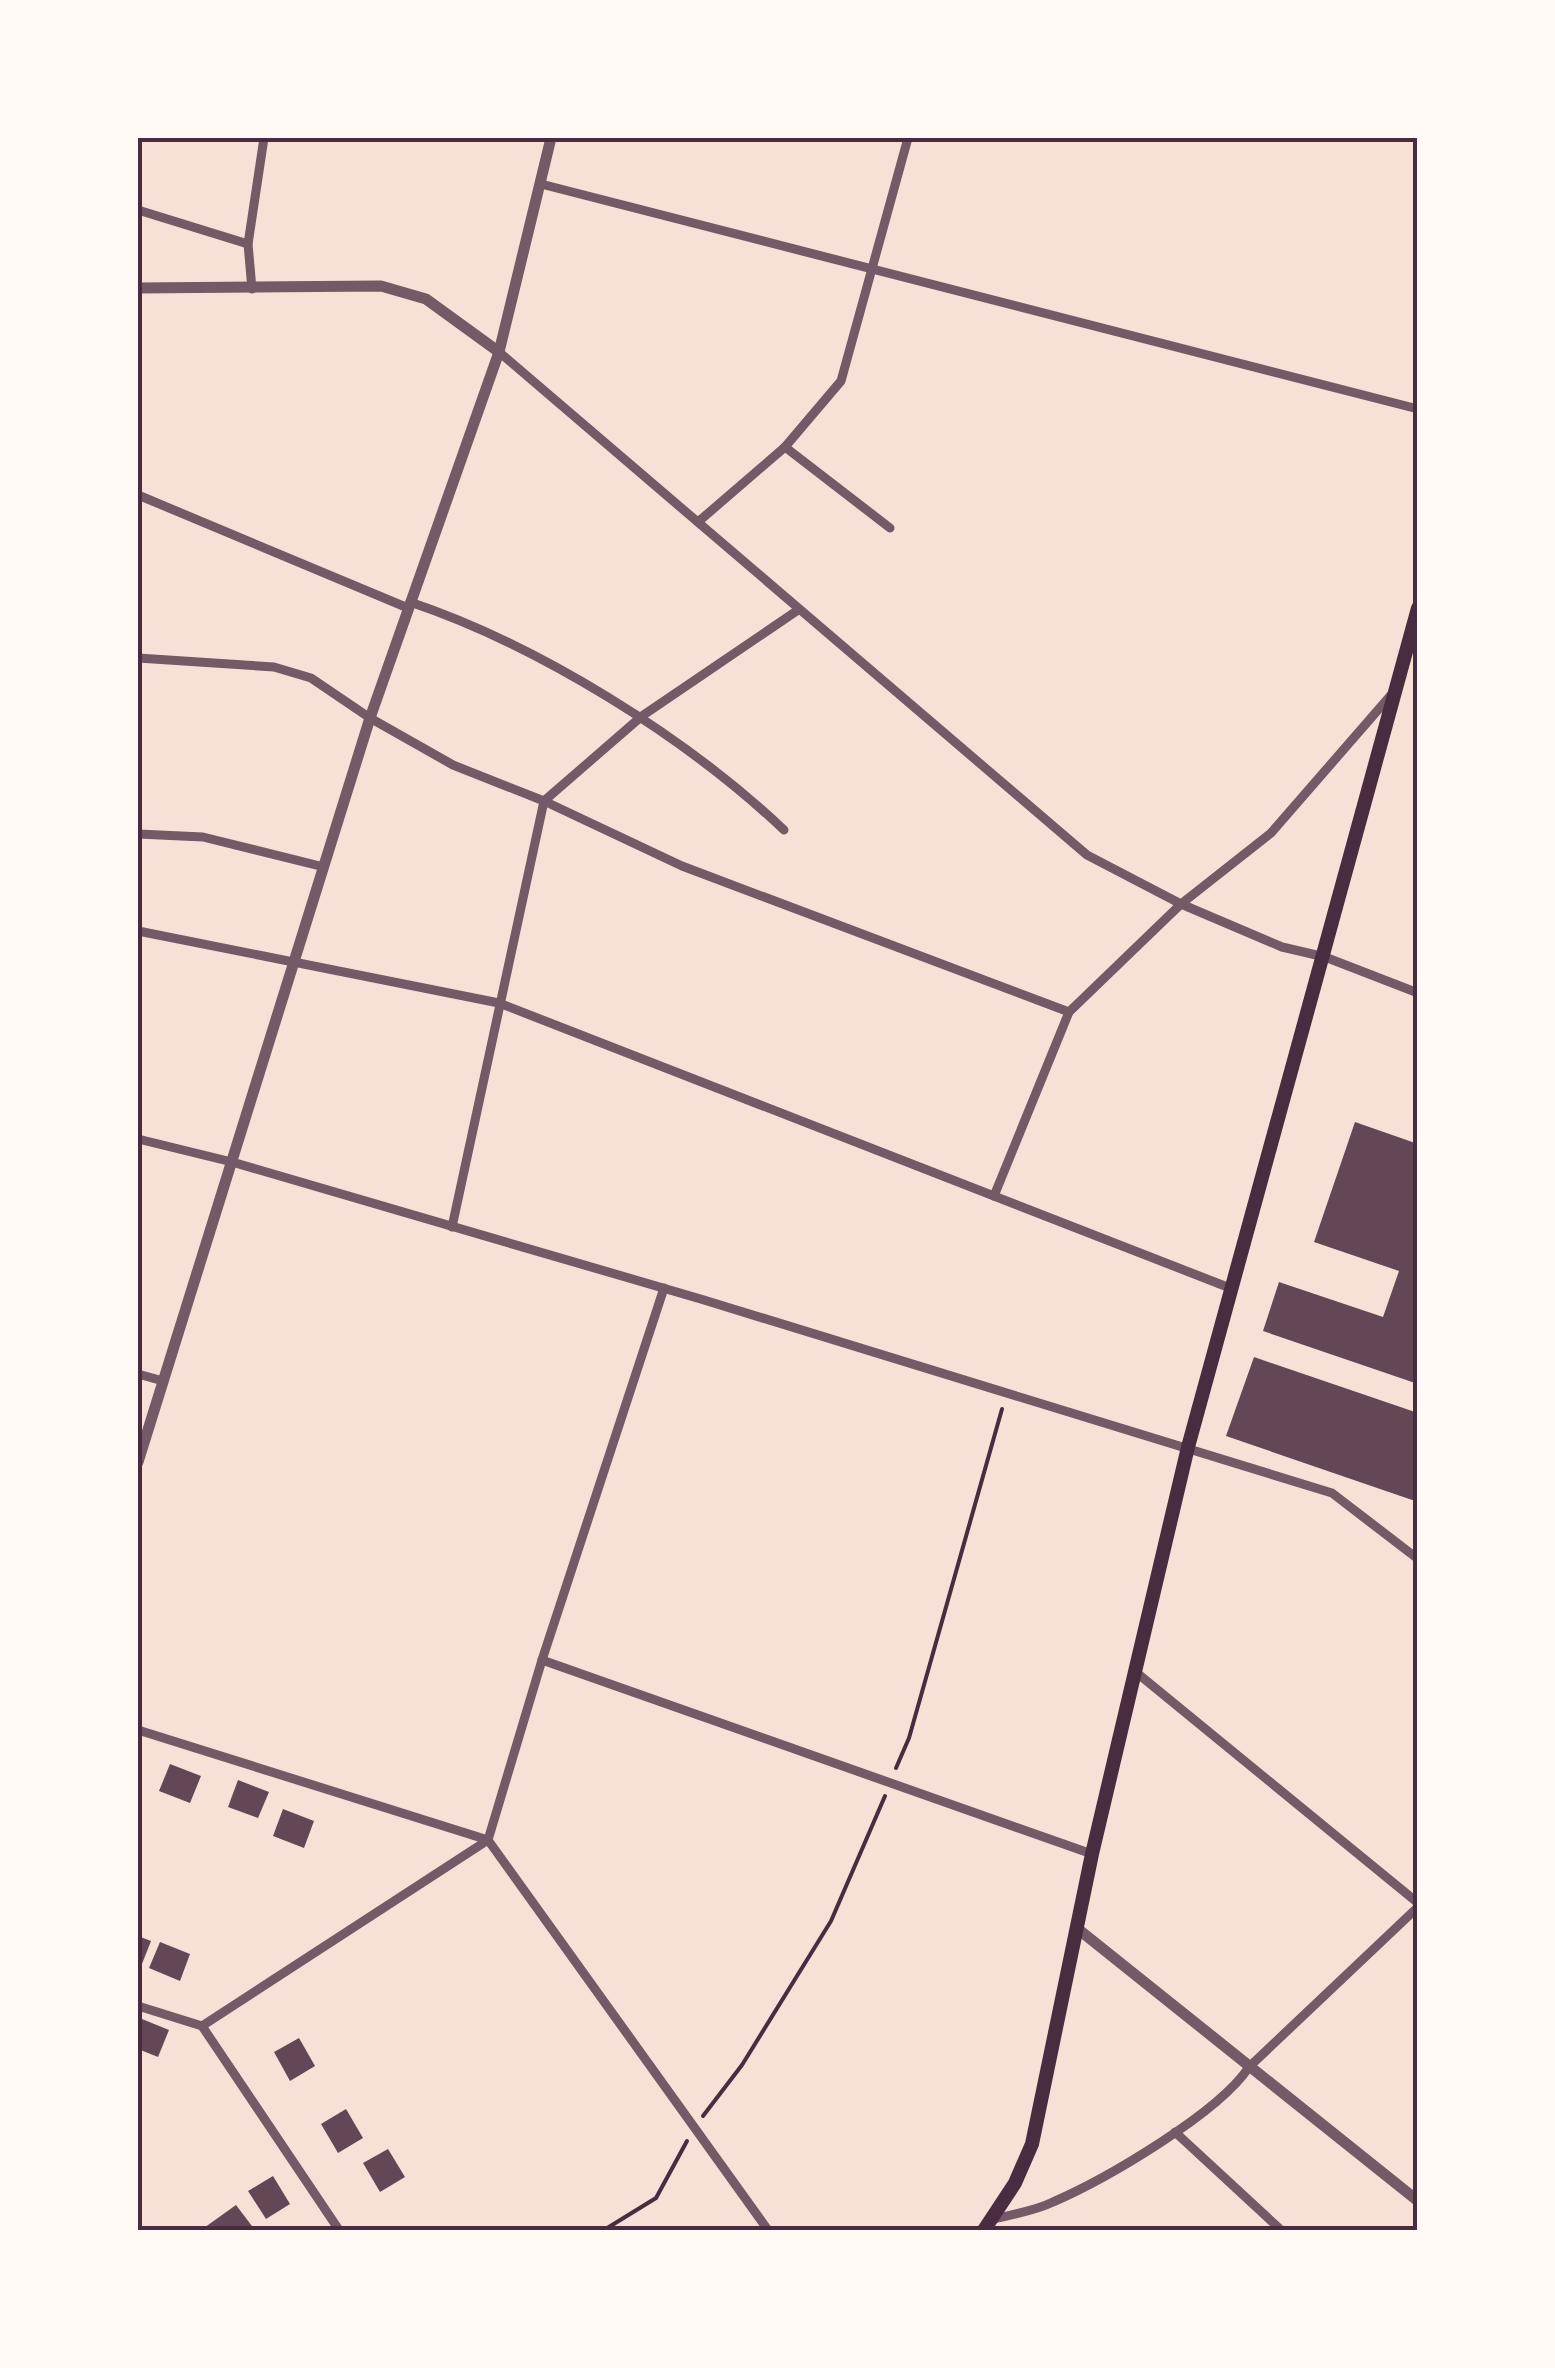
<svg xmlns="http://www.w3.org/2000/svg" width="1555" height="2368" viewBox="0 0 1555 2368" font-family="'Fira Sans',sans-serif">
<rect width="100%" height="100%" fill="#f7e1d7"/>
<!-- building -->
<g fill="#644757">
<polygon points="1355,1122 1418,1144 1418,1384 1263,1331 1279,1282 1383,1317 1399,1271 1314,1242"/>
<polygon points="1254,1357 1418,1413 1418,1502 1226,1436"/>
<polygon points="170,1764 201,1776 190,1803 159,1791"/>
<polygon points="238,1780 269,1792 258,1818 228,1807"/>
<polygon points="283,1809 314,1821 304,1848 273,1836"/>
<polygon points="138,1936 151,1941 140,1969 138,1968"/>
<polygon points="160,1942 190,1954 180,1981 149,1968"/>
<polygon points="142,2019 169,2030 158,2057 138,2049"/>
<polygon points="299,2038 315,2066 290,2081 274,2052"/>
<polygon points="346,2109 363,2138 338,2153 321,2124"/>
<polygon points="388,2149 405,2177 380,2192 363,2163"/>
<polygon points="273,2176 290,2204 266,2219 248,2191"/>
<polygon points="236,2205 255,2230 201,2230"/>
</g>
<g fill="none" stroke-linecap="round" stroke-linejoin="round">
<!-- path -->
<g stroke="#4a2c40" stroke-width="4">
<polyline points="896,1768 909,1738 1002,1409"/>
<polyline points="703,2116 742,2065 831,1921 885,1796"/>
<polyline points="604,2230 656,2198 687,2141"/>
</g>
<!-- minor -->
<g stroke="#755966" stroke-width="9">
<polyline points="541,184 1418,409"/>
<polyline points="138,210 248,244"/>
<polyline points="252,289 248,244 264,138"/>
<polyline points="499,352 1087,855 1181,904 1282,947 1325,957 1418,993"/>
<polyline points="785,447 890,528"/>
<polyline points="138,495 408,608"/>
<polyline points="698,522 785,447 841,381 908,138"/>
<path d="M410,602c128,43 276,135 374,228"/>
<polyline points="138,658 274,667 311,678 370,718 453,765 544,801 682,866 1069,1012"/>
<polyline points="138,834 203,837 324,867"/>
<polyline points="138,931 499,1003 1230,1288"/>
<polyline points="138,1139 232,1162 704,1300 1332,1493 1418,1559"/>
<polyline points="994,1196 1069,1012 1181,904 1271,833 1391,695"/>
<polyline points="452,1227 544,801 642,716 798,610"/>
<polyline points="138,1374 163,1381"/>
<polyline points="542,1660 1092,1854"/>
<polyline points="1137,1673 1418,1903"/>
<polyline points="138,1730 488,1840 768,2230"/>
<polyline points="138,2006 202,2026 339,2230"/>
<polyline points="202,2026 488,1840 542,1660 664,1288"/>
<polyline points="1175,2132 1281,2230"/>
<path d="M994,2219c19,-5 41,-8 59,-17 53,-23 166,-89 196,-135l169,-160"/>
</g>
<!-- tertiary -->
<g stroke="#755966" stroke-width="11">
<polyline points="138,288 381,286 426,299 499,352"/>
<polyline points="138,1462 370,718 499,352 551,138"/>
<polyline points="1078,1929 1418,2201"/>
</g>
<!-- secondary -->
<polyline stroke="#4a2c40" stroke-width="14" points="984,2230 1015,2183 1032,2144 1092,1854 1188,1447 1418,608"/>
</g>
<!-- border -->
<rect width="1555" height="2368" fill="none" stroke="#fffaf5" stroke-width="280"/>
<rect x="140" y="140" width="1275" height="2088" fill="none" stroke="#4a2c40" stroke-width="4"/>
</svg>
